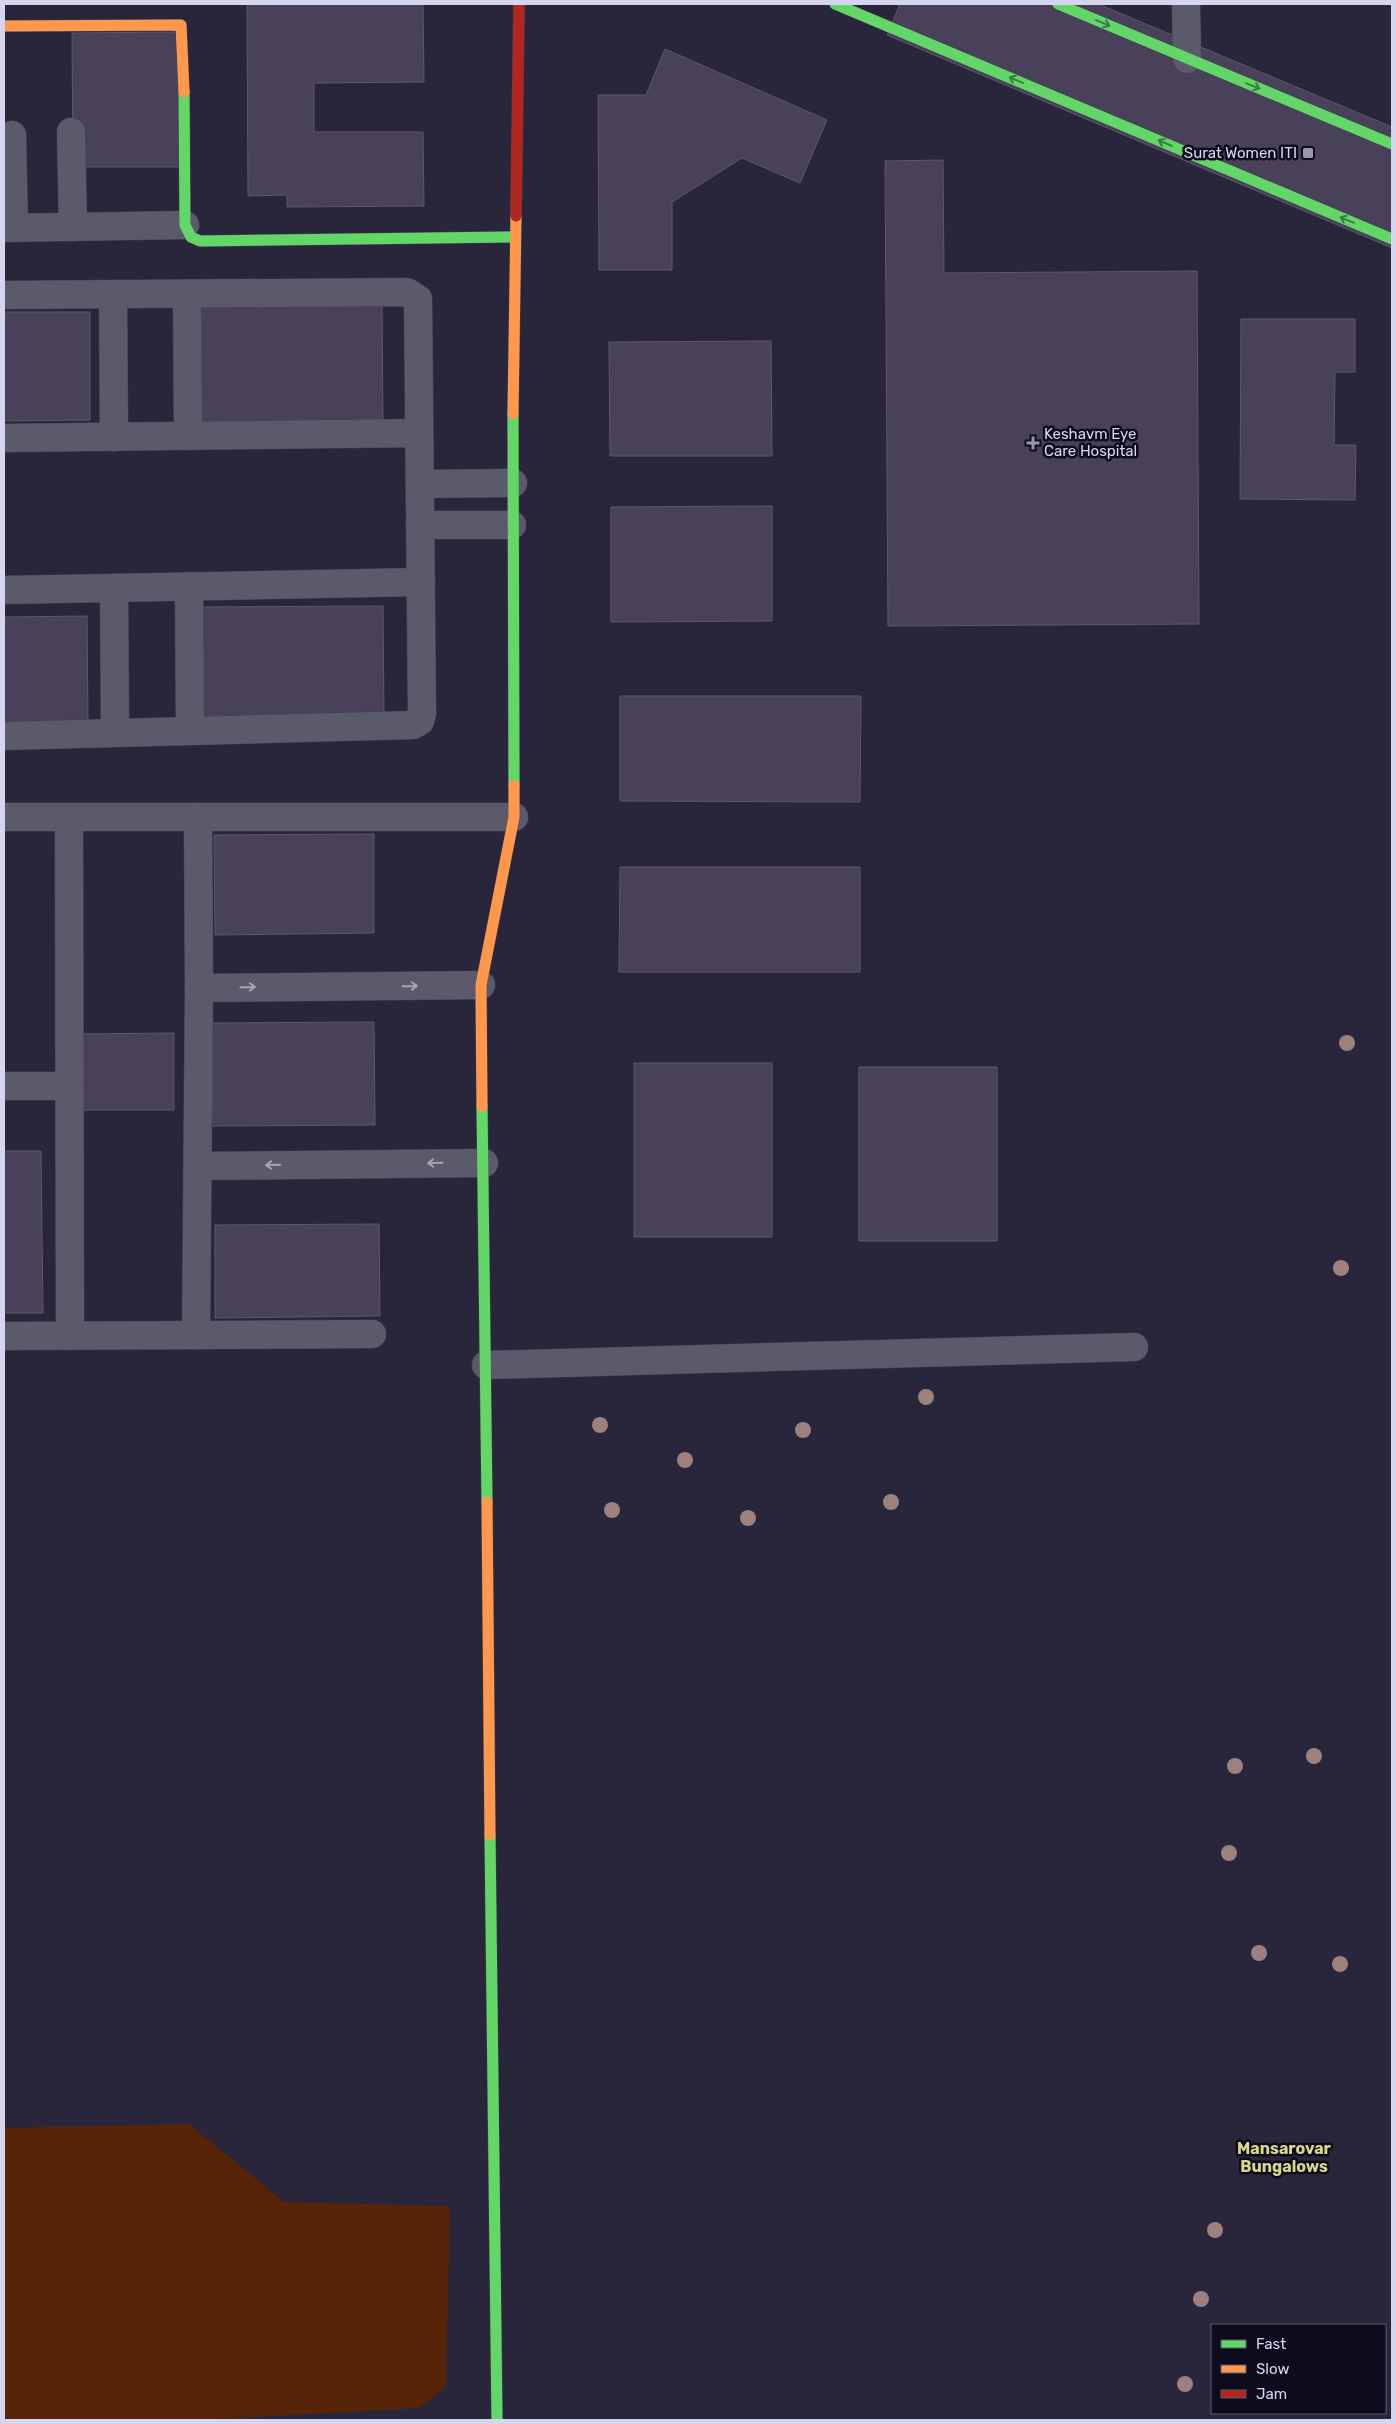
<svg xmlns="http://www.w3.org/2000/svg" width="1396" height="2424" viewBox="0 0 1396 2424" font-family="Rubik,sans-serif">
<rect width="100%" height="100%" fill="#29263c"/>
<!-- green -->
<polygon fill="#572408" points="189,2124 284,2202 450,2206 446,2386 420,2408 200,2420 4,2420 4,2128"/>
<!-- building -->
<g fill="#494059" stroke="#5d586a">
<polygon points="247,4 423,4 424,82 314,83 314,132 423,132 424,206 287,207 287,195 248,196"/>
<polygon points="900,4 1098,4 1392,127 1392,248 887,35"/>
<polygon points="180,32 181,167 73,167 72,33"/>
<polygon points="665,49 827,120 800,183 742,158 672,202 672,270 599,270 598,95 646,95"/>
<polygon points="943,160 944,273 1197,271 1199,624 888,626 885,161"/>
<polygon points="382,304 383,429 198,430 197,305"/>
<polygon points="4,312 90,312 90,420 4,421"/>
<polygon points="1241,319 1355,319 1355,372 1335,372 1334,445 1356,445 1355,500 1240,499"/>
<polygon points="771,341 772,456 610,456 609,342"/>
<polygon points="772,506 772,621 611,622 611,507"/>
<polygon points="383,606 384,721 196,722 195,607"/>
<polygon points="87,616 88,724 4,724 4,617"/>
<polygon points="620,696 861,696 860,802 620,801"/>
<polygon points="374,834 374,933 215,935 214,835"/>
<polygon points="620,867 860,867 860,972 619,972"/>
<polygon points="374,1022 375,1125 213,1126 212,1023"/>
<polygon points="174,1033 174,1110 79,1110 78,1034"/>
<rect x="634" y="1063" width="138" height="174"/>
<rect x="859" y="1067" width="138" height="174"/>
<polygon points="4,1151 41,1151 43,1313 4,1313"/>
<polygon points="379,1224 380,1316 215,1318 215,1225"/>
</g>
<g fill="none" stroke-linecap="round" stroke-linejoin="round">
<!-- street casing -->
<g stroke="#464357" stroke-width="29">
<g id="street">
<polyline points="1186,4 1187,59"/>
<polyline points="71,132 73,227"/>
<polyline points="12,135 14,228"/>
<polyline points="4,228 185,225"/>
<polyline points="113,294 114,437"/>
<polyline points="187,294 188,436"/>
<polyline points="4,295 407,292 418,299 422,713 420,721 413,725 4,736"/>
<polyline points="4,438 419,433"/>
<polyline points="420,484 513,483"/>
<polyline points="420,525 512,525"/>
<polyline points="189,586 190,730"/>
<polyline points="114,588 115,732"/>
<polyline points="4,590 421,582"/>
<polyline points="4,817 514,817"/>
<polyline points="69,818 70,1336"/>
<polyline points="199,988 481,985"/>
<polyline points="4,1086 69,1086"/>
<polyline points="198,1166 484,1163"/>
<polyline points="196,1335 199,988 198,817"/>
<polyline points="4,1336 372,1334"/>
<polyline points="486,1365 1134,1347"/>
</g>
</g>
<!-- fast casing -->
<g stroke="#464357" stroke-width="12">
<g id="fast">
<polyline points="835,4 1392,239"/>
<polyline points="1058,4 1392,144"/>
<polyline points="184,92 185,225 191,237 200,241 514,237"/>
<polyline points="513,414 514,785"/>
<polyline points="482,1106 487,1502"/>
<polyline points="490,1835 497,2420"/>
</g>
</g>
<!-- slow casing -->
<g stroke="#464357" stroke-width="12">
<g id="slow">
<polyline points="4,26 181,25 184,92"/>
<polyline points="513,414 516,216"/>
<polyline points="482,1106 481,985 514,817 514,785"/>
<polyline points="487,1502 490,1835"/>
</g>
</g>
<!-- jam casing -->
<g stroke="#464357" stroke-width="12">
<polyline id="jam" points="516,216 519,4"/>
</g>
<!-- street -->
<use href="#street" stroke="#5b5a6b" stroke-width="28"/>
<!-- fast -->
<use href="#fast" stroke="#63d668" stroke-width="11"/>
<!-- slow -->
<use href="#slow" stroke="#ff974d" stroke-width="11"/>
<!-- jam -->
<use href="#jam" stroke="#b3261e" stroke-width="11"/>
</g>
<!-- trees -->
<g fill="#9c817f">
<circle cx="1347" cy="1043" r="8"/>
<circle cx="1341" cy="1268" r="8"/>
<circle cx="926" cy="1397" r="8"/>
<circle cx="600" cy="1425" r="8"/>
<circle cx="803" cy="1430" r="8"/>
<circle cx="685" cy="1460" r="8"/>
<circle cx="891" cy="1502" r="8"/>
<circle cx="612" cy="1510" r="8"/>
<circle cx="748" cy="1518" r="8"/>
<circle cx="1314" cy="1756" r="8"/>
<circle cx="1235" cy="1766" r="8"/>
<circle cx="1229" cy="1853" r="8"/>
<circle cx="1259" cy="1953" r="8"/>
<circle cx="1340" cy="1964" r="8"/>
<circle cx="1215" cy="2230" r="8"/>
<circle cx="1201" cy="2299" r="8"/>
<circle cx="1185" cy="2384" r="8"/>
</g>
<!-- one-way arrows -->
<defs><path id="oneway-shaft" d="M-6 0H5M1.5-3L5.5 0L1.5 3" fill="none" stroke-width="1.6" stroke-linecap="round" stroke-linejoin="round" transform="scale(1.25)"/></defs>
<g stroke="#3c7b46">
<use href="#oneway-shaft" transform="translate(1103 23) rotate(23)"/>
<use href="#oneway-shaft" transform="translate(1016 80) rotate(-157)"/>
<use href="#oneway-shaft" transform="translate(1253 86) rotate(22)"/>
<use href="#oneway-shaft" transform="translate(1165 143) rotate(-157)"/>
<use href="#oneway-shaft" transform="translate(1347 220) rotate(-157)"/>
</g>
<g stroke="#a5a4bb">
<use href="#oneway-shaft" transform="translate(410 986) rotate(-1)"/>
<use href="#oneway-shaft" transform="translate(248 987) rotate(-1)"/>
<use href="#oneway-shaft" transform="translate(435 1163) rotate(179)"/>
<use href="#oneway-shaft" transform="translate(273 1165) rotate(179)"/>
</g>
<!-- markers -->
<g fill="#9998b1" stroke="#0d0b1c" stroke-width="2">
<rect x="1302" y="147" width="12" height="12" rx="2.5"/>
<path d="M1030.5 435.5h5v5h5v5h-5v5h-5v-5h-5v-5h5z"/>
</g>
<g text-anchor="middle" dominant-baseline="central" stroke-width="5" stroke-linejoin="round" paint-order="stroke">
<!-- poi labels -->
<g font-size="15" fill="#d6d5f0" stroke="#0d0b1c" text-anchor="end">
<text x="1297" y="153">Surat Women ITI</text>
<text x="1044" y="434" text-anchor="start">Keshavm Eye<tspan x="1044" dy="17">Care Hospital</tspan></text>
</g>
<!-- neighbourhood labels -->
<g font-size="16" font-weight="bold" fill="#d9d788" stroke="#0d0b1c">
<text x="1284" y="2148">Mansarovar<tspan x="1284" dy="18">Bungalows</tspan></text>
</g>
</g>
<!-- border -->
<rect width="1396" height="2424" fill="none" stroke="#d6d5f0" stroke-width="10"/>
<!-- legend -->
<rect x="1211" y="2324" width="175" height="90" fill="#0d0b1c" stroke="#5d5c71"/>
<rect x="1221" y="2340" width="25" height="8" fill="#63d668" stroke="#5d5c71"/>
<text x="1256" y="2349" font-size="15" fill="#d6d5f0">Fast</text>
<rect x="1221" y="2365" width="25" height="8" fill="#ff974d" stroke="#5d5c71"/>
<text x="1256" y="2374" font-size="15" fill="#d6d5f0">Slow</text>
<rect x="1221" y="2390" width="25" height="8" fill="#b3261e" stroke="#5d5c71"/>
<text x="1256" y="2399" font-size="15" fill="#d6d5f0">Jam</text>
</svg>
